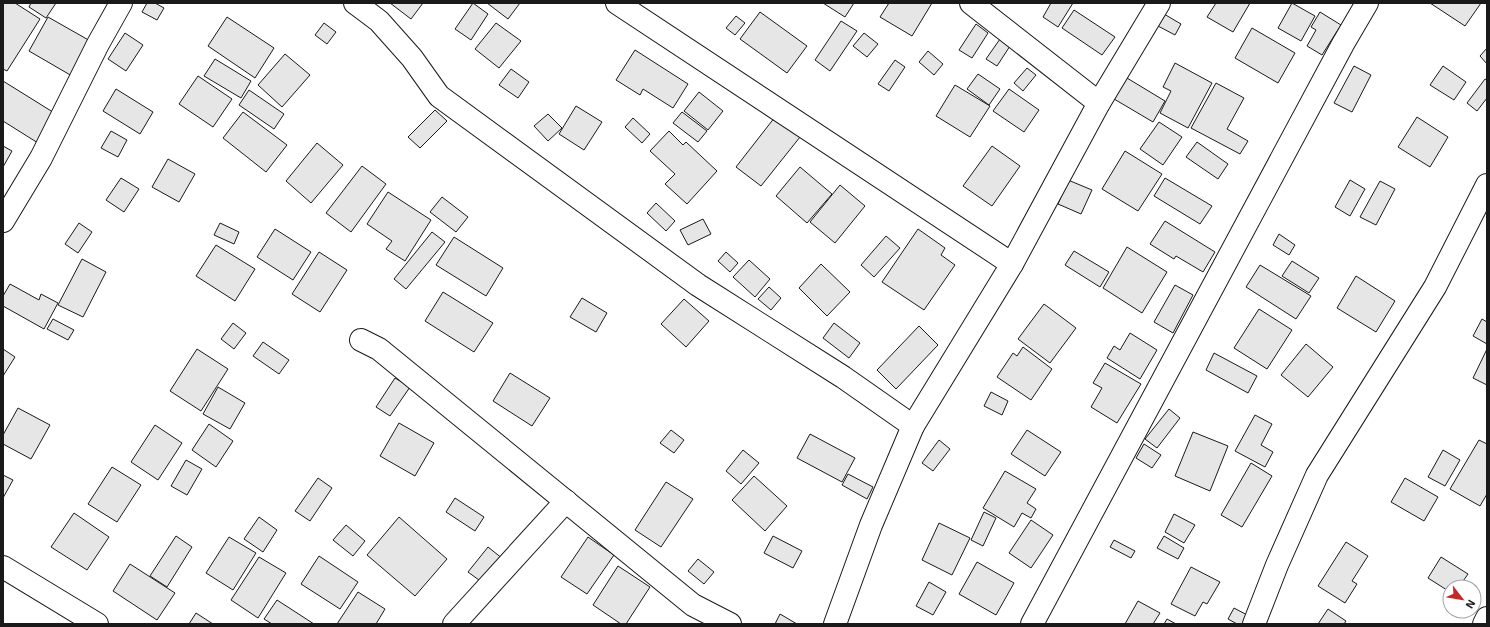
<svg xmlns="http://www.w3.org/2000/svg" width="1490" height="627" viewBox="0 0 1490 627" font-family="'Exo 2',sans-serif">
<rect width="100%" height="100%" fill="#fff"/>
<!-- building -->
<g fill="#e6e6e6" stroke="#1a1a1a">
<polygon points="3,3 15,3 40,19 7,71 3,69"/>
<polygon points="31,3 56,3 46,18 29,7"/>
<polygon points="147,3 155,3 164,8 157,20 142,12"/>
<polygon points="390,3 423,3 411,19"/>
<polygon points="473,3 488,14 471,40 455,29"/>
<polygon points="487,3 520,3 508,19"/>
<polygon points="823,3 854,3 845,17"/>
<polygon points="889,3 932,3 912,36 880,17"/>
<polygon points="1051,3 1073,3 1058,27 1043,17"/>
<polygon points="1216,3 1250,3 1233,32 1207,17"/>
<polygon points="1292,3 1315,16 1301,41 1278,28"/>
<polygon points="1430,3 1481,3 1465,26"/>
<polygon points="1074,10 1115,37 1102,55 1062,28"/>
<polygon points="760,12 807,46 787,73 740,39"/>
<polygon points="1320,12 1341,25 1322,55 1307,46 1316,30 1311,27"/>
<polygon points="1164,14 1181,24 1175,35 1158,26"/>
<polygon points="736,16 745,23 735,35 726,28"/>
<polygon points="48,17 92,42 72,76 29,51"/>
<polygon points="227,17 274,48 255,78 208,46"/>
<polygon points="841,21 857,31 830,71 815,60"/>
<polygon points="324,23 336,32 327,44 315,35"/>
<polygon points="496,23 521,41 499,68 475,49"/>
<polygon points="976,24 988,33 972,58 959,50"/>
<polygon points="1252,28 1295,53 1278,83 1235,58"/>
<polygon points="125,33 143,45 126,71 108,59"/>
<polygon points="864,33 878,44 867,57 853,46"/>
<polygon points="1000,39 1010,46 997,66 986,59"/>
<polygon points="1487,48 1487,64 1480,56"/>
<polygon points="635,50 688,84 673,108 643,89 640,95 616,80"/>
<polygon points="928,51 943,64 934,75 919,62"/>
<polygon points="285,54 310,75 282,107 258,85"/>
<polygon points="215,59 251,81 241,98 204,76"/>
<polygon points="895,60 905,67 889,91 878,84"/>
<polygon points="1175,63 1212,83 1188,128 1160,113 1171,91 1163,87"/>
<polygon points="1354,66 1371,75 1352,112 1334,103"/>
<polygon points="1443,66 1466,82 1454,100 1430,85"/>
<polygon points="1027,68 1036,75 1023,91 1014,83"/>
<polygon points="511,69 529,82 518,98 499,85"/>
<polygon points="978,74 1000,89 989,105 967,89"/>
<polygon points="1122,75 1165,101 1153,122 1109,96"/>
<polygon points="198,76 232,99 213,127 179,104"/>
<polygon points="1485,79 1487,80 1487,98 1477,111 1467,103"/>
<polygon points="3,81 56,114 38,143 3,121"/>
<polygon points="1216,83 1244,98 1227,129 1248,141 1240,154 1191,128"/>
<polygon points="955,85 990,106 970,137 936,116"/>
<polygon points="116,89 153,112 140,134 103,111"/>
<polygon points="1009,89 1039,110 1024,132 993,111"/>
<polygon points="249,90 284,114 274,129 239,105"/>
<polygon points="699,92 723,111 708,130 684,111"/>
<polygon points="576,106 602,122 584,150 559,134"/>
<polygon points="435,110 447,121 420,148 408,137"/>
<polygon points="243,112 287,145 266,172 223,138"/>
<polygon points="682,112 707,131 698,142 673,123"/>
<polygon points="548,114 562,128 548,141 534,126"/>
<polygon points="775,117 800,137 761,186 736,167"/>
<polygon points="1417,117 1448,137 1430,167 1398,147"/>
<polygon points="633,118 650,134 642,143 625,127"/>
<polygon points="1159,122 1182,137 1163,165 1140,149"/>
<polygon points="111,131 127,140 118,157 101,148"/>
<polygon points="669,131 683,145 686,142 717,171 687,204 665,184 675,174 650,151"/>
<polygon points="1197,142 1228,164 1218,179 1186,157"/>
<polygon points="317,143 343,165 311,203 286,181"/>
<polygon points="3,146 12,151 3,167"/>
<polygon points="992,146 1020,166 992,206 963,186"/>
<polygon points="1125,151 1162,174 1138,211 1102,189"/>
<polygon points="168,159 195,174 179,202 152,187"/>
<polygon points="362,166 386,184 351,232 326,213"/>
<polygon points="800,167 832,194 807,223 776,196"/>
<polygon points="121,178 139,189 124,212 106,200"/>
<polygon points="1165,178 1212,206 1200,224 1154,196"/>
<polygon points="1068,180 1092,190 1081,214 1058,204"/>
<polygon points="1350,180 1365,189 1350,216 1335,207"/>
<polygon points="1380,181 1395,189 1376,225 1360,217"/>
<polygon points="840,185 865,206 835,243 810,222"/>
<polygon points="388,192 431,220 405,261 386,249 392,241 367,224"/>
<polygon points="442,197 468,217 456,232 430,212"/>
<polygon points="656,203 675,221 666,231 647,213"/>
<polygon points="703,219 711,234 688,245 680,230"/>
<polygon points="1165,221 1215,252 1203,272 1176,256 1174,259 1150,244"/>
<polygon points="79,223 92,232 78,253 65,244"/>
<polygon points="220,223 239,232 234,244 214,235"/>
<polygon points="275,229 311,252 293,280 257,257"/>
<polygon points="918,229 945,248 941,255 955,265 924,310 882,282"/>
<polygon points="432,232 445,242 406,289 394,279"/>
<polygon points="1279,234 1295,245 1289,255 1273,245"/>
<polygon points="886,236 900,248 874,277 861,265"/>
<polygon points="454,237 503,268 486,296 436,265"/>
<polygon points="216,245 255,269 235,301 196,276"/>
<polygon points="1127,247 1167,272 1142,313 1103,288"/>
<polygon points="1074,251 1109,272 1100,287 1065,265"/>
<polygon points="319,252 347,270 320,312 292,294"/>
<polygon points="726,252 738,263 730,272 718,261"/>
<polygon points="82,259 106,272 83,317 58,305"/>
<polygon points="749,260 770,279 755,297 733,277"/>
<polygon points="1292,261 1319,278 1309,293 1282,276"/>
<polygon points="821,264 850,292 827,316 799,288"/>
<polygon points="1260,265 1311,296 1296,319 1246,287"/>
<polygon points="1356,276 1395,301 1376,332 1337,308"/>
<polygon points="10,284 39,300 41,294 58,303 44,329 3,306 3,296"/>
<polygon points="1175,285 1193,295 1173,333 1154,322"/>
<polygon points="769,287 781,298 771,310 758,299"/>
<polygon points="443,292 493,323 474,352 425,321"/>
<polygon points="582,298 607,313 596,332 570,317"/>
<polygon points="684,299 709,321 686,347 661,324"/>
<polygon points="1044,304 1076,328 1050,363 1018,339"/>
<polygon points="1259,309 1292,330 1267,369 1234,348"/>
<polygon points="53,319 74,330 68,340 47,329"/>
<polygon points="1482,319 1487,322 1487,344 1473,336"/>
<polygon points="233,323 246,333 234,349 221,339"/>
<polygon points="834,323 860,343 849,358 823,338"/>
<polygon points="919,326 938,345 896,389 877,370"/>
<polygon points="1130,333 1157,350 1140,379 1107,358 1114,346 1120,350"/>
<polygon points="263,342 289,360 279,374 253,356"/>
<polygon points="1306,344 1333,367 1308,397 1281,375"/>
<polygon points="1023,347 1052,369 1031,400 997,377 1013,353 1017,356"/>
<polygon points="3,349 15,357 3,376"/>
<polygon points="197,349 228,369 201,411 170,391"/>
<polygon points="1487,349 1487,385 1473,378"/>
<polygon points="1214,353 1257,376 1248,393 1206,370"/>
<polygon points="1105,363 1141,384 1117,423 1091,407 1102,388 1093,383"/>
<polygon points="510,373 550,398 532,426 493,401"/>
<polygon points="395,378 410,387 390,416 376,407"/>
<polygon points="218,387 245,403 230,429 203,414"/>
<polygon points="991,392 1008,401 1002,415 984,406"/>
<polygon points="18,408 50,425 31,459 3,444 3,435"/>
<polygon points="1169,409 1180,418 1157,448 1145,439"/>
<polygon points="1255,415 1272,424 1261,445 1273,452 1265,467 1235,451"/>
<polygon points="399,423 434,443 415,476 380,456"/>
<polygon points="209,424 233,441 216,467 192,450"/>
<polygon points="155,425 182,443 158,480 131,462"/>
<polygon points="671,430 684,440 674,453 660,443"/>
<polygon points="1027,430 1061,452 1045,476 1011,454"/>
<polygon points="1193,432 1228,446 1210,491 1175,476"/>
<polygon points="810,434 855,458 842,482 797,458"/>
<polygon points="939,440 950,449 933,471 922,463"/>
<polygon points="1479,440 1487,444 1487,494 1480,506 1450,489"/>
<polygon points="1144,444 1161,455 1152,468 1136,458"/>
<polygon points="743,450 759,463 741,484 726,471"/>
<polygon points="1443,450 1460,460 1445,486 1428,477"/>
<polygon points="186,460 202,469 187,495 171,486"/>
<polygon points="1251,463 1272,476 1242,527 1221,515"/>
<polygon points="112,467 141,485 117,522 88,504"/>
<polygon points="1005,471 1036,489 1027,503 1036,509 1031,518 1022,513 1014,527 983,508"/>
<polygon points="848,474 873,487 867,499 842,485"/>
<polygon points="3,475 13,480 3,498"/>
<polygon points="754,476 787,506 765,531 732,500"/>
<polygon points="318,478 332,488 310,521 295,511"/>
<polygon points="1405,478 1438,497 1424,521 1391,502"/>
<polygon points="666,482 693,499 661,547 635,530"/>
<polygon points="455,498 484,517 475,531 446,512"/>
<polygon points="984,512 996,518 983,546 971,540"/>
<polygon points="74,513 109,537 87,570 51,547"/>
<polygon points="1174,514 1195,525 1184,543 1165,532"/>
<polygon points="259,517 277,530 263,552 244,539"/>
<polygon points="399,517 447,559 415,596 367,555"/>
<polygon points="1031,520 1053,535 1031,568 1009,553"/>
<polygon points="939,523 970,538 952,575 922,560"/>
<polygon points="346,525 365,541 353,556 333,540"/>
<polygon points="176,536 192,547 167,587 150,576"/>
<polygon points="773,536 802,551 793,568 764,553"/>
<polygon points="1164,536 1184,548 1178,559 1157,548"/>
<polygon points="229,537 256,553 233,590 206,573"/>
<polygon points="588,537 614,555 587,594 561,577"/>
<polygon points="1114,540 1135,551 1131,558 1110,547"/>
<polygon points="1346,542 1368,556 1352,581 1357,584 1345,603 1318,586"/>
<polygon points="488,547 503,559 483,583 468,572"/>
<polygon points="319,556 358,582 340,609 301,584"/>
<polygon points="259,557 286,573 258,618 231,600"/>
<polygon points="1441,557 1468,574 1459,587 1450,587 1450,592 1428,578"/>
<polygon points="698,559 714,572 704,584 688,571"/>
<polygon points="977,562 1014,583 996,615 959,594"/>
<polygon points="130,564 175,593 157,620 113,591"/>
<polygon points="618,566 650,587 626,624 621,624 593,605"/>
<polygon points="1191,567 1220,582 1207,604 1203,602 1195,616 1171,604"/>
<polygon points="929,582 946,592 933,615 916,606"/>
<polygon points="358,592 385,609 376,624 337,624"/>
<polygon points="277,600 314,624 272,624 264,619"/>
<polygon points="1138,601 1160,613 1153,624 1125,624"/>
<polygon points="1234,608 1249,616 1244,624 1237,624 1228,619"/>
<polygon points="1328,609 1346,621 1344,624 1318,624"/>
<polygon points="196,613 213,624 189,624"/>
<polygon points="780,614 797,624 775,624"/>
<polygon points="1167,619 1176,624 1164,624"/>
</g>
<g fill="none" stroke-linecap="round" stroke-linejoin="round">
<!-- minor casing -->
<g stroke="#1a1a1a" stroke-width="24">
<g id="minor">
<polyline points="355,3 379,21 412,58 439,96 698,285 843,377 913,426 871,525 835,624"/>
<polyline points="617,3 1012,264"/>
<polyline points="971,3 1099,103"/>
<polyline points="3,221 41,158 98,44 121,3"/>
<polyline points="361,340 379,349 693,605 730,624"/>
<polyline points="913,426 1012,264 1099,103 1159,3"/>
<polyline points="454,624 566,501"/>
<polyline points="1032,624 1343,44 1367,3"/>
<polyline points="1254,624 1277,565 1317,475 1435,287 1487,185"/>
<polyline points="1484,624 1487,618"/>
</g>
</g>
<!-- major casing -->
<g stroke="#1a1a1a" stroke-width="24">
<polyline id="major" points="3,567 97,624"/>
</g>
<!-- minor -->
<use href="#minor" stroke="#fff" stroke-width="22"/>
<!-- major -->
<use href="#major" stroke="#fff" stroke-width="22"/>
</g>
<!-- border -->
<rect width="1490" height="627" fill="none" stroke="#1a1a1a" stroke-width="8"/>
<!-- north arrow -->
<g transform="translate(1462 599) rotate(121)"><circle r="19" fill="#ffffff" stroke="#a3a3a3"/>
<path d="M0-3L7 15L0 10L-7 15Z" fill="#c62828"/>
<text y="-6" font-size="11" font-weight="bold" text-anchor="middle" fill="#1a1a1a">N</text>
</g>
</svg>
